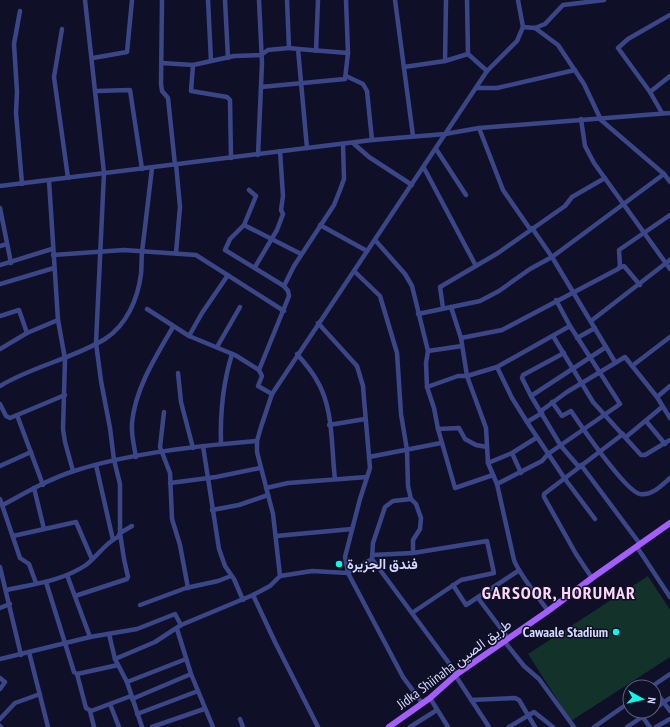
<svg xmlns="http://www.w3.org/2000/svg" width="670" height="727" viewBox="0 0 670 727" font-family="'PT Sans Narrow',Vazirmatn,sans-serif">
<rect width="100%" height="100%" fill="#0f1027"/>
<!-- green -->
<polygon fill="#12322a" points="648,576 670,610 670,657 571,721 528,654"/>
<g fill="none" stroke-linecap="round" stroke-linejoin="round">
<!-- minor -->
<g stroke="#3a4687" stroke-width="4.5">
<polyline points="162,0 161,84 162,91 168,98 175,165"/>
<polyline points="208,0 211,61"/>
<polyline points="225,0 228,58"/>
<polyline points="287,0 289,48 298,49 307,148"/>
<polyline points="395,0 413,136"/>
<polyline points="467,0 468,54 487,71"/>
<polyline points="20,11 14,44 17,92 16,113 22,184"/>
<polyline points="523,27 535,28 545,24 563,5 604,0"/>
<polyline points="535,28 558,45 584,84 601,120 664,174 670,182"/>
<polyline points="62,29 54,77 68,178"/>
<polyline points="298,49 348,53 346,0"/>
<polyline points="316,51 318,0"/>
<polyline points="93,58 127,52 132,0"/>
<polyline points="445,61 468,54"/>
<polyline points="162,63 193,65 234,56 261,55 268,50 289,48"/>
<polyline points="193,65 191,91 227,97 230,100 231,158"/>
<polyline points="404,67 445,61 446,0"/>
<polyline points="346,76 363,84 367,91 372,140"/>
<polyline points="261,87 345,79 348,53"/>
<polyline points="476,88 497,88 575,70"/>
<polyline points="97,91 130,90 142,169"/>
<polyline points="650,92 670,76"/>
<polyline points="662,113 650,92 618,48 628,39 670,15"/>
<polyline points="581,119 585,146 594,163 670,269"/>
<polyline points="479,128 503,190 530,229"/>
<polyline points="353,143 369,157 412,185"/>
<polyline points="436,149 466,195"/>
<polyline points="258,155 262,63 259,0"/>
<polyline points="176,164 180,207 176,253"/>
<polyline points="424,168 476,266"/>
<polyline points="49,181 58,320 65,359 63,429 65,442 73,471"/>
<polyline points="0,186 372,140 445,134 479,128 670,113"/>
<polyline points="249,190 256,196 244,225 301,254"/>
<polyline points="0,208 11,263"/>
<polyline points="244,225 230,239 225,250 284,286"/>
<polyline points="320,225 367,251"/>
<polyline points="532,228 552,257 615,362"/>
<polyline points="375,240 405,274 412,286 428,351 426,363 427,387 434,408 438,429 459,428 465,439 476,445 487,447"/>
<polyline points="0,246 7,244"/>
<polyline points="53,255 124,250 196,255 284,311"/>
<polyline points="0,265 52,249"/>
<polyline points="255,267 277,230 283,214 281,210 283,196 280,151"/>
<polyline points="619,268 624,266 640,285"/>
<polyline points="354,271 380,296 397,353 401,414 407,450 408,486 411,499 416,504 421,518 420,529 413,540 413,553 372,555"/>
<polyline points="0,284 54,268"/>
<polyline points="556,300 570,326"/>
<path d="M451,307l10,31 6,38 19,52 2,35 9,21 17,76c6,16 24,36 34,51"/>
<polyline points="443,308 440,287 498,253 565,206 572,197 605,178"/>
<polyline points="147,309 189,336 235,355 259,370"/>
<polyline points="418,314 480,301 499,291 530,269 552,257 664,174"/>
<polyline points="0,316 19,310 27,333"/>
<polyline points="591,321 670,260"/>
<polyline points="318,323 357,366 363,386 364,399 370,468 360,499 345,557 348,573 403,677 422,703"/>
<polyline points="189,336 202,313 228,275"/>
<polyline points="553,336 593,402 641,455 645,455 670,440"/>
<polyline points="461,338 502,330 618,269 620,266 619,250 670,215"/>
<polyline points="577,338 595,328"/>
<polyline points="217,347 240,307"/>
<polyline points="0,349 27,333 58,320"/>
<polyline points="428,351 462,346"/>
<path d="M297,354c7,8 14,16 19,25 18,28 15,68 19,100"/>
<polyline points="632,366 670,337"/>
<polyline points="497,367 512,398 527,422 542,413"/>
<polyline points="178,373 181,402 193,448"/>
<path d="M0,386c33,-20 72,-27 105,-47 22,-14 33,-41 36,-65 1,-10 0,-20 2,-30 3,-26 6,-51 9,-76"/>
<polyline points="427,387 458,376 467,376 497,367 570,326 620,404 548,454 542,461 497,484"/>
<polyline points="272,394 258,386 262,376 259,370 289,296 288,291 284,286 294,266 334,205 340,190 344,179 343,144"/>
<polyline points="531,396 522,378 523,375 564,353"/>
<polyline points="657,397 670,386"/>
<path d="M552,402l10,14 9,-5c10,15 55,81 69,83 12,2 22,-9 30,-16"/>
<polyline points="0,404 6,416 10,418 65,395"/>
<polyline points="541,411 567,392 625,357 657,397 670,418"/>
<polyline points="164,412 160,447 170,473 172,519 180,545 188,588"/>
<polyline points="17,415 43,485"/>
<polyline points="646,421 665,444"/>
<polyline points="527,422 565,479 595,519"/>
<polyline points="329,425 365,419"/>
<polyline points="438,429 455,488 493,475"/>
<polyline points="626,437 662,407"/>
<path d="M221,444c-1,-31 2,-61 11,-90"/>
<polyline points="203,446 219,549 225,566 234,579 243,600"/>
<polyline points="512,453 521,473"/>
<path d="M136,457c-2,-11 -5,-23 -4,-34 3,-34 24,-67 41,-96"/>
<polyline points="369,457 441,443"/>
<polyline points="488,463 512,453 536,438"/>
<polyline points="96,465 113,540"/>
<polyline points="581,465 640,544"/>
<polyline points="0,466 31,452"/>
<polyline points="579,467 561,446 531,396 606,347"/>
<polyline points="170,483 216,477 260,468"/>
<polyline points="34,488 44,529"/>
<polyline points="266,488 288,483 367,477"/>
<polyline points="0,499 20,558 29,564 36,583"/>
<polyline points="411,499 393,501 385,507 373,543 372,559 457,674"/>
<path d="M3,505c22,-12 46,-26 71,-34 56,-18 124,-25 183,-30"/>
<polyline points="212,510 239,505 268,495"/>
<polyline points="13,536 76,522 92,559"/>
<polyline points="276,536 352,529"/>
<polyline points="637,547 670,597"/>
<polyline points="0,567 21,655"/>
<polyline points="67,575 90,637"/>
<polyline points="280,576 312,571 348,573 372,559"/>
<polyline points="592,578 576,554 544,497 544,494 623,434"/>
<polyline points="46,582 74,672 77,674 86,708 91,711 131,696"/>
<polyline points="453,585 466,605 518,571"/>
<path d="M7,590c27,-6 55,-9 79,-25 11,-8 20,-23 32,-28l2,-4 12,-7"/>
<polyline points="253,595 275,642 318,727"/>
<polyline points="75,596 127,579 128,577 124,559 120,533 120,484 114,460 110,428 101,381 96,343 104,173 85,0"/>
<polyline points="478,598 508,638"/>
<polyline points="140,605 186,588 218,581 231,576"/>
<polyline points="0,608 10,604"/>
<polyline points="412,613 461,580 494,573 487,541 413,553"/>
<polyline points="177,629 191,674 213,727"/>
<polyline points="109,634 115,659 127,682 142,727"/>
<polyline points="504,641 524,666 539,679 574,727"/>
<polyline points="29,652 48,727"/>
<polyline points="0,659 90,637 137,629 175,614 181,625"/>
<polyline points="115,659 155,642 181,625 253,595 270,586 280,576 273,514 257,452 257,441 261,427 272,394 487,71 517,41 523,27 518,0"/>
<polyline points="77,674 118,665"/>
<polyline points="455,675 489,727"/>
<polyline points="0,678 5,682 0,689"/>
<polyline points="127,682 186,659"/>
<polyline points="651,687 670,674"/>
<polyline points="654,689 670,711"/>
<polyline points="430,698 448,727"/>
<polyline points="132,699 191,674"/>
<polyline points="471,700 515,698 519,700 535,727"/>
<polyline points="110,704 119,727"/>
<polyline points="654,709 670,698"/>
<polyline points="90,711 94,727"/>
<polyline points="638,711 650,727"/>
<polyline points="137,714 198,691"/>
<polyline points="0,719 15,703 40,694"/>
<polyline points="240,719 243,727"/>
<polyline points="0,726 1,727"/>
<polyline points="152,727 204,709"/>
<polyline points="410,727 437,710"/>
<polyline points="509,727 534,712 553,727"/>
<polyline points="594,727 630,702"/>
<polyline points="627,727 651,711"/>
<polyline points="656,727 670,719"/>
</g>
<!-- major -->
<polyline stroke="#a45dff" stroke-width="6" points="389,727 430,698 457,674 548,611 592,578 670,523"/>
</g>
<!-- markers -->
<g fill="#02ffe8" stroke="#0f1027" stroke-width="1.5">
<circle cx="339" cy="564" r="4"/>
<circle cx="616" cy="632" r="4"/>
</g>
<g text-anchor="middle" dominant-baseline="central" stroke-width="3" stroke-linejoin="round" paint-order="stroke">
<!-- poi labels -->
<g font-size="14" font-weight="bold" fill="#d6d9ff" stroke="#0f1027" text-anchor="start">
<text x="347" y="564">فندق الجزيرة</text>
<text x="608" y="632" text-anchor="end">Cawaale Stadium</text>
</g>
<!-- street labels -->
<g font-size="14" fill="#d6d9ff" stroke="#0f1027">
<text transform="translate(454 664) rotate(-37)">Jidka Shiinaha طريق الصين</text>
</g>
<!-- district labels -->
<g font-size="18" font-weight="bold" letter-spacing="1" fill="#ffd8f8" stroke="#0f1027">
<text x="559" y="592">GARSOOR, HORUMAR</text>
</g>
</g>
<!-- north arrow -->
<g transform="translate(642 699) rotate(98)"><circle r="19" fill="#0f1027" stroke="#5f607d"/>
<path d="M0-3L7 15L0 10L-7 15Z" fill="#02ffe8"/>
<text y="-6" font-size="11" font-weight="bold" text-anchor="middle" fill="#d6d9ff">N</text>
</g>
</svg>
